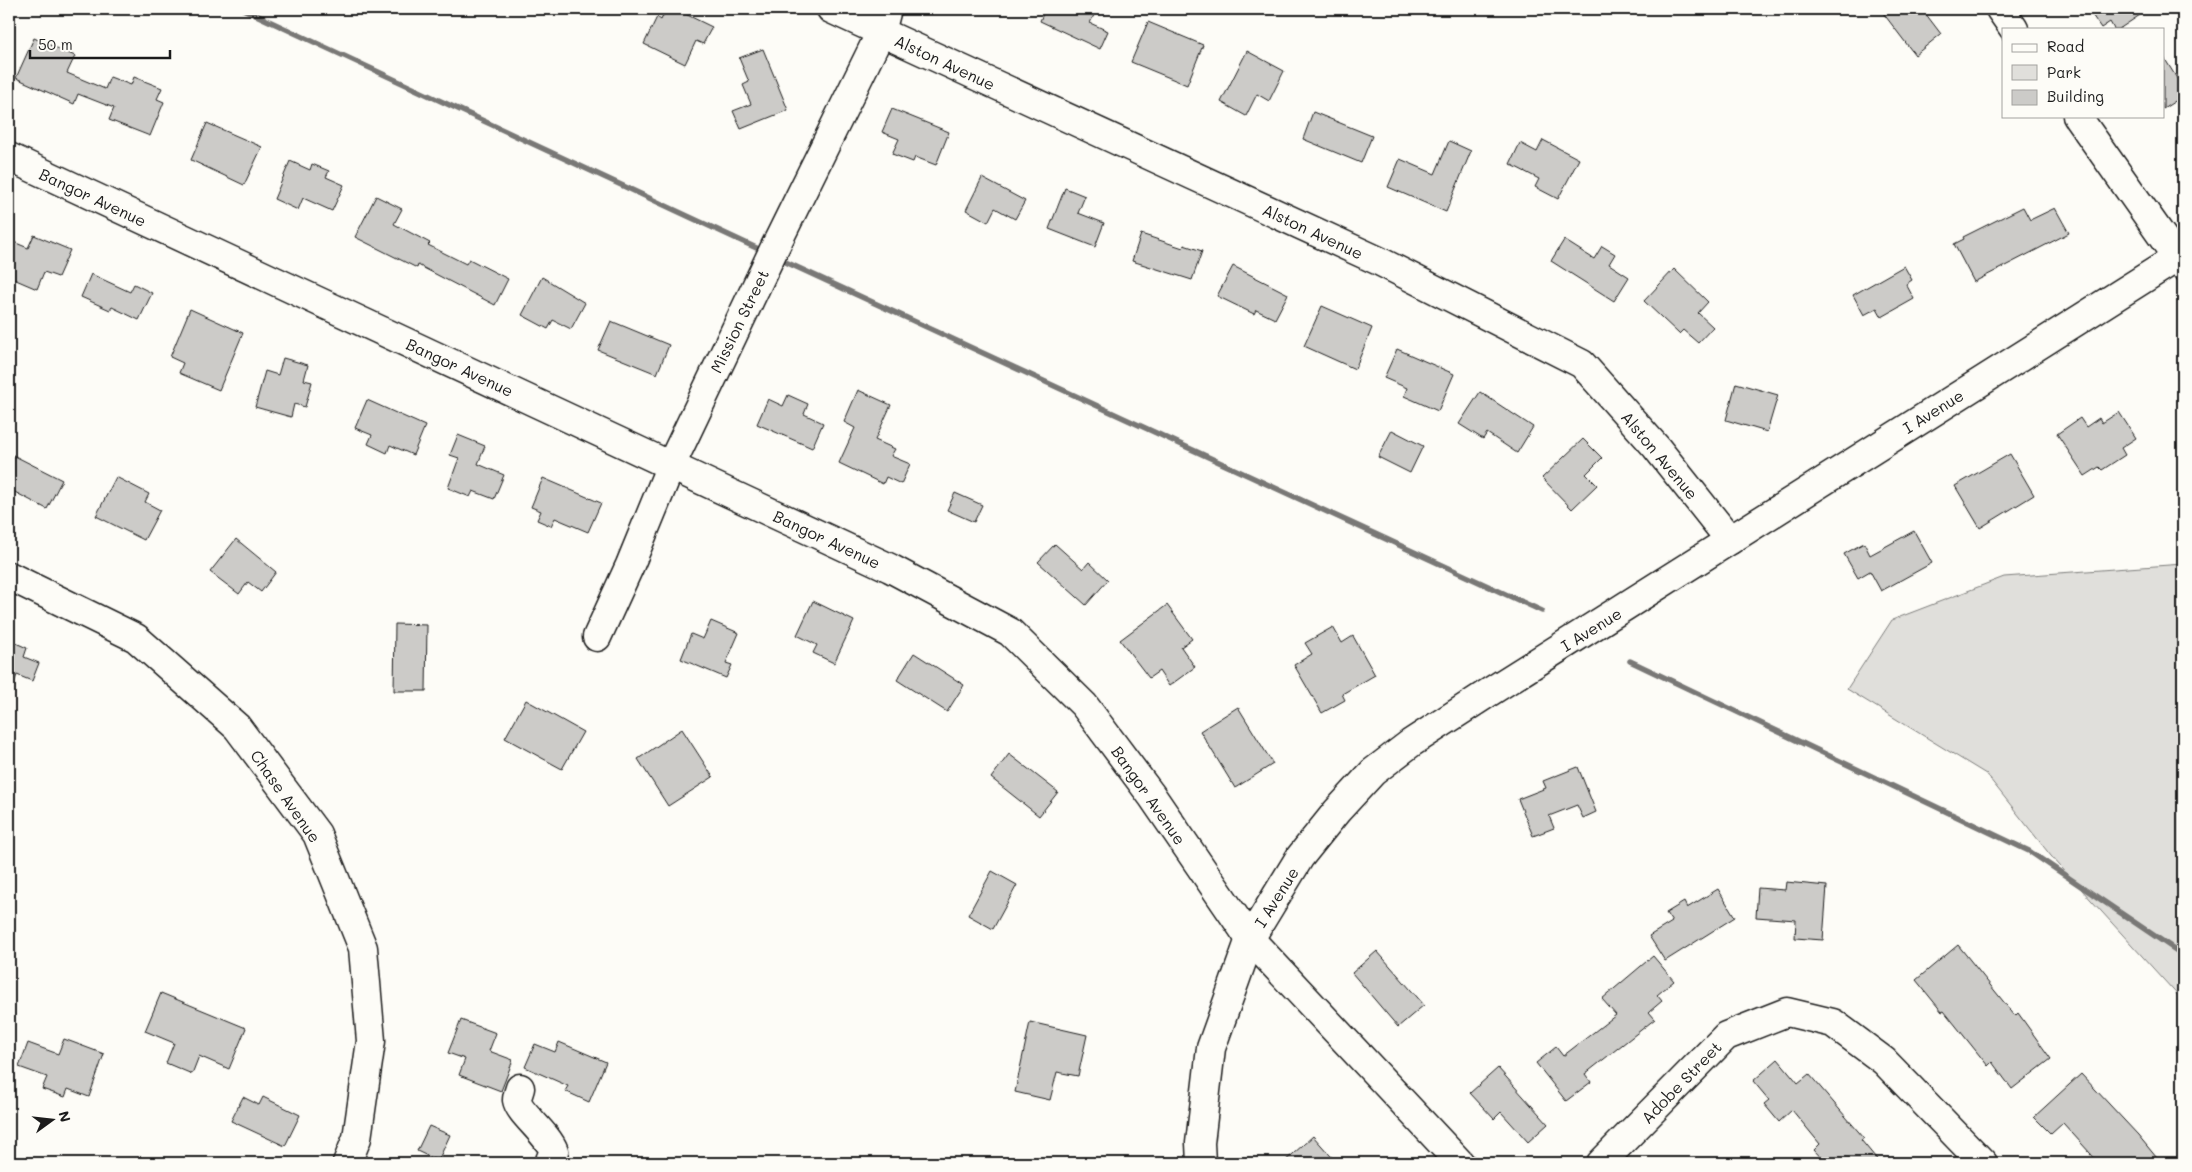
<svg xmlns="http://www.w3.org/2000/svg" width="2192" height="1172" font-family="Mali,sans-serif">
  <rect width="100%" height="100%" fill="#fdfcf7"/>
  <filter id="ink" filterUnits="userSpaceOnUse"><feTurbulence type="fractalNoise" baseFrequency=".02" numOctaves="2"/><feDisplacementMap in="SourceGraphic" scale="10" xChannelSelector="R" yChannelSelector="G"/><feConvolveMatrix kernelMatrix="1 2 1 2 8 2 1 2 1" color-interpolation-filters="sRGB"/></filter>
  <g filter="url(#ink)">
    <path fill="#e0dfdb" stroke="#7e7e7c" d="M2183 564V1001L2051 856 1986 774 1847 689 1892 620 2004 577Z"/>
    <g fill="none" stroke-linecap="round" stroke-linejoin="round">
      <g stroke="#797876" stroke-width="5.5">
        <path d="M243 9 765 252"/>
        <path d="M777 258 1542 611"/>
        <path d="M1630 661 2029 851 2183 955"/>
      </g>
    </g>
    <g fill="#cccbc8" stroke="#1c1c1c">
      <path d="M666 9H675L712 27 703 44 696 41 685 64 644 44 657 17 661 20Z"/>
      <path d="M1045 9H1097L1090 23 1108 31 1100 49 1040 21Z"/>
      <path d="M1880 9H1922L1941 34 1915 55Z"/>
      <path d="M2088 9H2149L2119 29H2114L2110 22 2101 28Z"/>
      <path d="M1148 22 1203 45 1187 85 1131 62Z"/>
      <path d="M34 38 75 56 67 73 105 89 110 77 131 85 134 77 162 88 157 99 164 102 150 136 109 120 114 108 78 94 74 104 16 78Z"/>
      <path d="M763 49 788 110 741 129 733 111 751 104 743 85 749 82 739 58Z"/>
      <path d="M1247 51 1284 71 1269 101 1257 94 1246 116 1221 102Z"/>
      <path d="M2163 56 2183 88V96L2163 109Z"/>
      <path d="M892 109 949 132 936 165 915 157 913 162 892 154 899 139 882 132Z"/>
      <path d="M1313 112 1372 136 1361 163 1303 139Z"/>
      <path d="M207 123 262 147 244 185 191 160Z"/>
      <path d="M1543 140 1579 159 1558 199 1535 187 1539 179 1510 164 1520 143 1537 152Z"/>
      <path d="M1449 141 1471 151 1446 212 1388 187 1400 159 1435 174Z"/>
      <path d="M290 161 310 170 312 164 329 171 326 177 344 185 332 211 303 198 298 210 274 199Z"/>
      <path d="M982 178 1025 201 1015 219 995 208 988 222 966 210Z"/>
      <path d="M1065 188 1085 196 1078 213 1104 223 1095 247 1049 229Z"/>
      <path d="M376 196 402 209 394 224 430 243 428 245 466 264 469 259 508 279 495 305 418 265 417 268 355 237Z"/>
      <path d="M2023 207 2030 220 2055 208 2069 233 1974 282 1954 244 1964 239 1963 237Z"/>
      <path d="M1141 234 1183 248 1184 245 1202 251 1192 280 1132 261Z"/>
      <path d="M34 235 70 250 58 277 44 272 37 289 9 277V240L28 248Z"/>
      <path d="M1564 240 1594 259 1602 246 1615 254 1609 264 1629 277 1614 301 1551 261Z"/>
      <path d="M1233 266 1288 294 1275 319 1256 310 1254 314 1217 296Z"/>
      <path d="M1904 266 1912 280 1906 284 1914 299 1882 317 1877 308 1864 315 1853 295Z"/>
      <path d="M1674 269 1708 302 1698 313 1713 327 1698 343 1683 330 1679 334 1644 301Z"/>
      <path d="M91 274 130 292 134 284 152 293 139 320 112 307 110 310 81 297Z"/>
      <path d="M542 277 585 303 571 329 553 320 548 329 522 315Z"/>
      <path d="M1322 306 1372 328 1355 369 1304 346Z"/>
      <path d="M190 309 243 333 219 390 179 373 183 363 170 357Z"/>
      <path d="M611 321 669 345 657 374 598 350Z"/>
      <path d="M1397 349 1454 374 1438 411 1404 396 1407 388 1384 378Z"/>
      <path d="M283 358 308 365 304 380 312 382 305 407 294 404 291 417 255 407 265 371 278 375Z"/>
      <path d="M1736 383 1778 395 1767 432 1726 420Z"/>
      <path d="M858 390 891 405 875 440 895 449 891 456 910 464 901 484 886 477 883 484 839 463 855 428 844 422Z"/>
      <path d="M1480 392 1533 427 1517 453 1487 433 1483 439 1459 424Z"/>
      <path d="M788 395 808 404 804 414 823 423 812 448 757 424 768 399 783 406Z"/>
      <path d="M367 400 425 426 413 455 390 445 387 453 368 444 372 435 355 428Z"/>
      <path d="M2119 412 2136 438 2121 448 2125 455 2102 470 2099 467 2085 476 2057 434 2080 418 2086 427 2099 418 2102 423Z"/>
      <path d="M1392 430 1423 446 1410 473 1378 457Z"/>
      <path d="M458 435 485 446 478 464 504 475 494 499 473 491 470 497 448 488 459 458 450 455Z"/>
      <path d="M1583 439 1602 458 1586 474 1597 485 1572 509 1542 478Z"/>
      <path d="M9 453 62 480 47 509 9 489Z"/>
      <path d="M2010 454 2034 495 1980 528 1955 486Z"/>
      <path d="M116 477 149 494 145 502 160 510 144 540 96 516Z"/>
      <path d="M543 478 601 503 588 532 555 518 551 526 537 520 541 511 531 507Z"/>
      <path d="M955 493 982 505 974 522 947 510Z"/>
      <path d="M1914 531 1932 563 1881 591 1870 571 1858 578 1844 554 1864 543 1870 555Z"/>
      <path d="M236 539 276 572 261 592 248 582 239 594 210 572Z"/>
      <path d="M1055 544 1083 569 1089 562 1108 580 1086 605 1038 562Z"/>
      <path d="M813 601 854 621 834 663 813 653 817 645 797 635Z"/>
      <path d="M1167 605 1192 639 1181 647 1195 667 1169 686 1159 671 1149 678 1120 640Z"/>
      <path d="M711 621 739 633 726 663 732 665 726 678 681 659 691 634 703 639Z"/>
      <path d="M395 624 427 625 426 691H394Z"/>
      <path d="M1333 627 1342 643 1353 636 1375 675 1342 694 1345 700 1322 713 1294 665 1312 654 1305 643Z"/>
      <path d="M9 640 27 648 24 657 39 663 32 681 17 675 10 693Z"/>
      <path d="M914 653 964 685 947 712 897 680Z"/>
      <path d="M526 700 583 732 562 769 505 738Z"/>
      <path d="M1238 707 1273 764 1235 788 1200 731Z"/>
      <path d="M682 729 713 777 668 806 638 759Z"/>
      <path d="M1009 754 1058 792 1039 816 991 778Z"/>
      <path d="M1578 767 1596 812 1583 818 1577 805 1549 816 1554 828 1533 836 1518 799 1546 788 1543 781Z"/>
      <path d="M992 871 1017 885 993 929 968 915Z"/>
      <path d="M1786 882 1827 886 1823 940 1795 938 1796 920 1756 917 1758 888 1785 890Z"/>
      <path d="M1718 889 1735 917 1665 961 1649 936 1672 922 1666 913 1684 902 1687 908Z"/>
      <path d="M1958 945 2015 1016 2018 1013 2051 1059 2012 1089 1992 1062 1988 1066 1944 1011 1942 1012 1916 980Z"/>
      <path d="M1377 951 1424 1005 1398 1027 1352 973Z"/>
      <path d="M1653 956 1674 981 1657 995 1662 1001 1649 1012 1655 1019 1585 1074 1591 1082 1566 1101 1536 1063 1556 1047 1563 1056 1616 1015 1602 999Z"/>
      <path d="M161 993 246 1028 229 1069 199 1056 192 1074 166 1063 174 1043 145 1031Z"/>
      <path d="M461 1020 496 1033 489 1051 513 1060 501 1091 459 1075 465 1059 448 1053Z"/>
      <path d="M1030 1022 1087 1035 1078 1076 1057 1072 1050 1100 1015 1092Z"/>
      <path d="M64 1039 104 1054 89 1097 68 1089 65 1097 42 1089 47 1077 19 1067 28 1043 58 1054Z"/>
      <path d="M559 1042 606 1062 589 1102 565 1091 568 1086 525 1067 535 1044 555 1052Z"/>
      <path d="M1778 1059 1798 1083 1809 1074 1864 1138 1861 1140 1880 1163H1826L1814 1150 1820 1144 1792 1110 1779 1122 1764 1104 1769 1100 1753 1081Z"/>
      <path d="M1498 1068 1548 1124 1528 1142 1501 1112 1494 1119 1470 1093Z"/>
      <path d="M2081 1074 2138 1135 2161 1163H2099L2063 1123 2051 1134 2034 1117Z"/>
      <path d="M243 1097 259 1105 263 1097 300 1115 285 1146 231 1121Z"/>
      <path d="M429 1126 450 1135 438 1161 417 1151Z"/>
      <path d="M1313 1136 1337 1163H1283Z"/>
    </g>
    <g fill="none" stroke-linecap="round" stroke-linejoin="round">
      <g stroke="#1c1c1c" stroke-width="31">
        <g id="minor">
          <path d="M831 9 1379 261 1582 364 1656 447 1730 540"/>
          <path d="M2000 9 2014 29"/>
          <path d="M2077 116 2183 266"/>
          <path d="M9 157 890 568 1010 632 1084 705 1152 796 1250 939 1460 1163"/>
          <path d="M9 576 136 638 237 727 317 834 363 948 371 1041 357 1138 347 1163"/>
          <path d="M597 637 630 565 671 465 775 247 881 32 887 9"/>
          <path d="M520 1088C519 1092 517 1096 517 1100 519 1113 547 1133 554 1151L549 1163"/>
          <path d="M1601 1163 1726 1036 1787 1012 1833 1023 1884 1061 1983 1163"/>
        </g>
      </g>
      <g stroke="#1c1c1c" stroke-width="31">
        <path id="major" d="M1201 1163 1200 1143 1211 1048 1250 939 1300 857 1337 811 1373 772 1411 743 1488 693 2183 254"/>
      </g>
      <use href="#minor" stroke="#fdfcf7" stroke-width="28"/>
      <use href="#major" stroke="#fdfcf7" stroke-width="28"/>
    </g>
  </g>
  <g text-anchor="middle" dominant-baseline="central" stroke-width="4" stroke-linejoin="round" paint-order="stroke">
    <g font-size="16" fill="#1c1c1c" stroke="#fdfcf7">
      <text transform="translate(945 62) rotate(25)">Alston Avenue</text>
      <text transform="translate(93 197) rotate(25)">Bangor Avenue</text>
      <text transform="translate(1313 231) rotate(25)">Alston Avenue</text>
      <text transform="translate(739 321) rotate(-64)">Mission Street</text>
      <text transform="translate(460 367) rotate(25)">Bangor Avenue</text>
      <text transform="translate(1933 411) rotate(-32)">I Avenue</text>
      <text transform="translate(1660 455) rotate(50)">Alston Avenue</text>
      <text transform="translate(827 539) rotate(25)">Bangor Avenue</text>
      <text transform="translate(1591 629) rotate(-32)">I Avenue</text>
      <text transform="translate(1149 795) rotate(55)">Bangor Avenue</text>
      <text transform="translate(286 796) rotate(55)">Chase Avenue</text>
      <text transform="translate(1276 897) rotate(-58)">I Avenue</text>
      <text transform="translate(1681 1082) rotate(-46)">Adobe Street</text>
    </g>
  </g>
  <rect width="2192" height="1172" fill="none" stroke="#fdfcf7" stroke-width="30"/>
  <rect x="15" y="15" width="2162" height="1142" fill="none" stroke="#1c1c1c" stroke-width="2" filter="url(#ink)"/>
  <rect x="2002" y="28" width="162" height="90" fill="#fdfcf7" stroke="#a3a29f"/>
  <rect x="2012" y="44" width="25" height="8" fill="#fdfcf7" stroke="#a3a29f"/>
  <text x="2047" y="52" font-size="15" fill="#1c1c1c">Road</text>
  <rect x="2012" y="65" width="25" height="15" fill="#e0dfdb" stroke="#a3a29f"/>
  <text x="2047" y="78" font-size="15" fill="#1c1c1c">Park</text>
  <rect x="2012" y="90" width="25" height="15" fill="#cccbc8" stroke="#a3a29f"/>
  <text x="2047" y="102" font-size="15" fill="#1c1c1c">Building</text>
  <g transform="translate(52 1120) rotate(75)" stroke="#fdfcf7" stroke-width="4" paint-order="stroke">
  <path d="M0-4L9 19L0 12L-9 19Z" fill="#1c1c1c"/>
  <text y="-8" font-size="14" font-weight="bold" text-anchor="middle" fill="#1c1c1c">N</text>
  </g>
  <path d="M30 50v8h140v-8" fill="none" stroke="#1c1c1c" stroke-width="2.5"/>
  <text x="38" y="50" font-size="15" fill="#1c1c1c" stroke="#fdfcf7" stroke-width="4" paint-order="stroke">50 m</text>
</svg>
